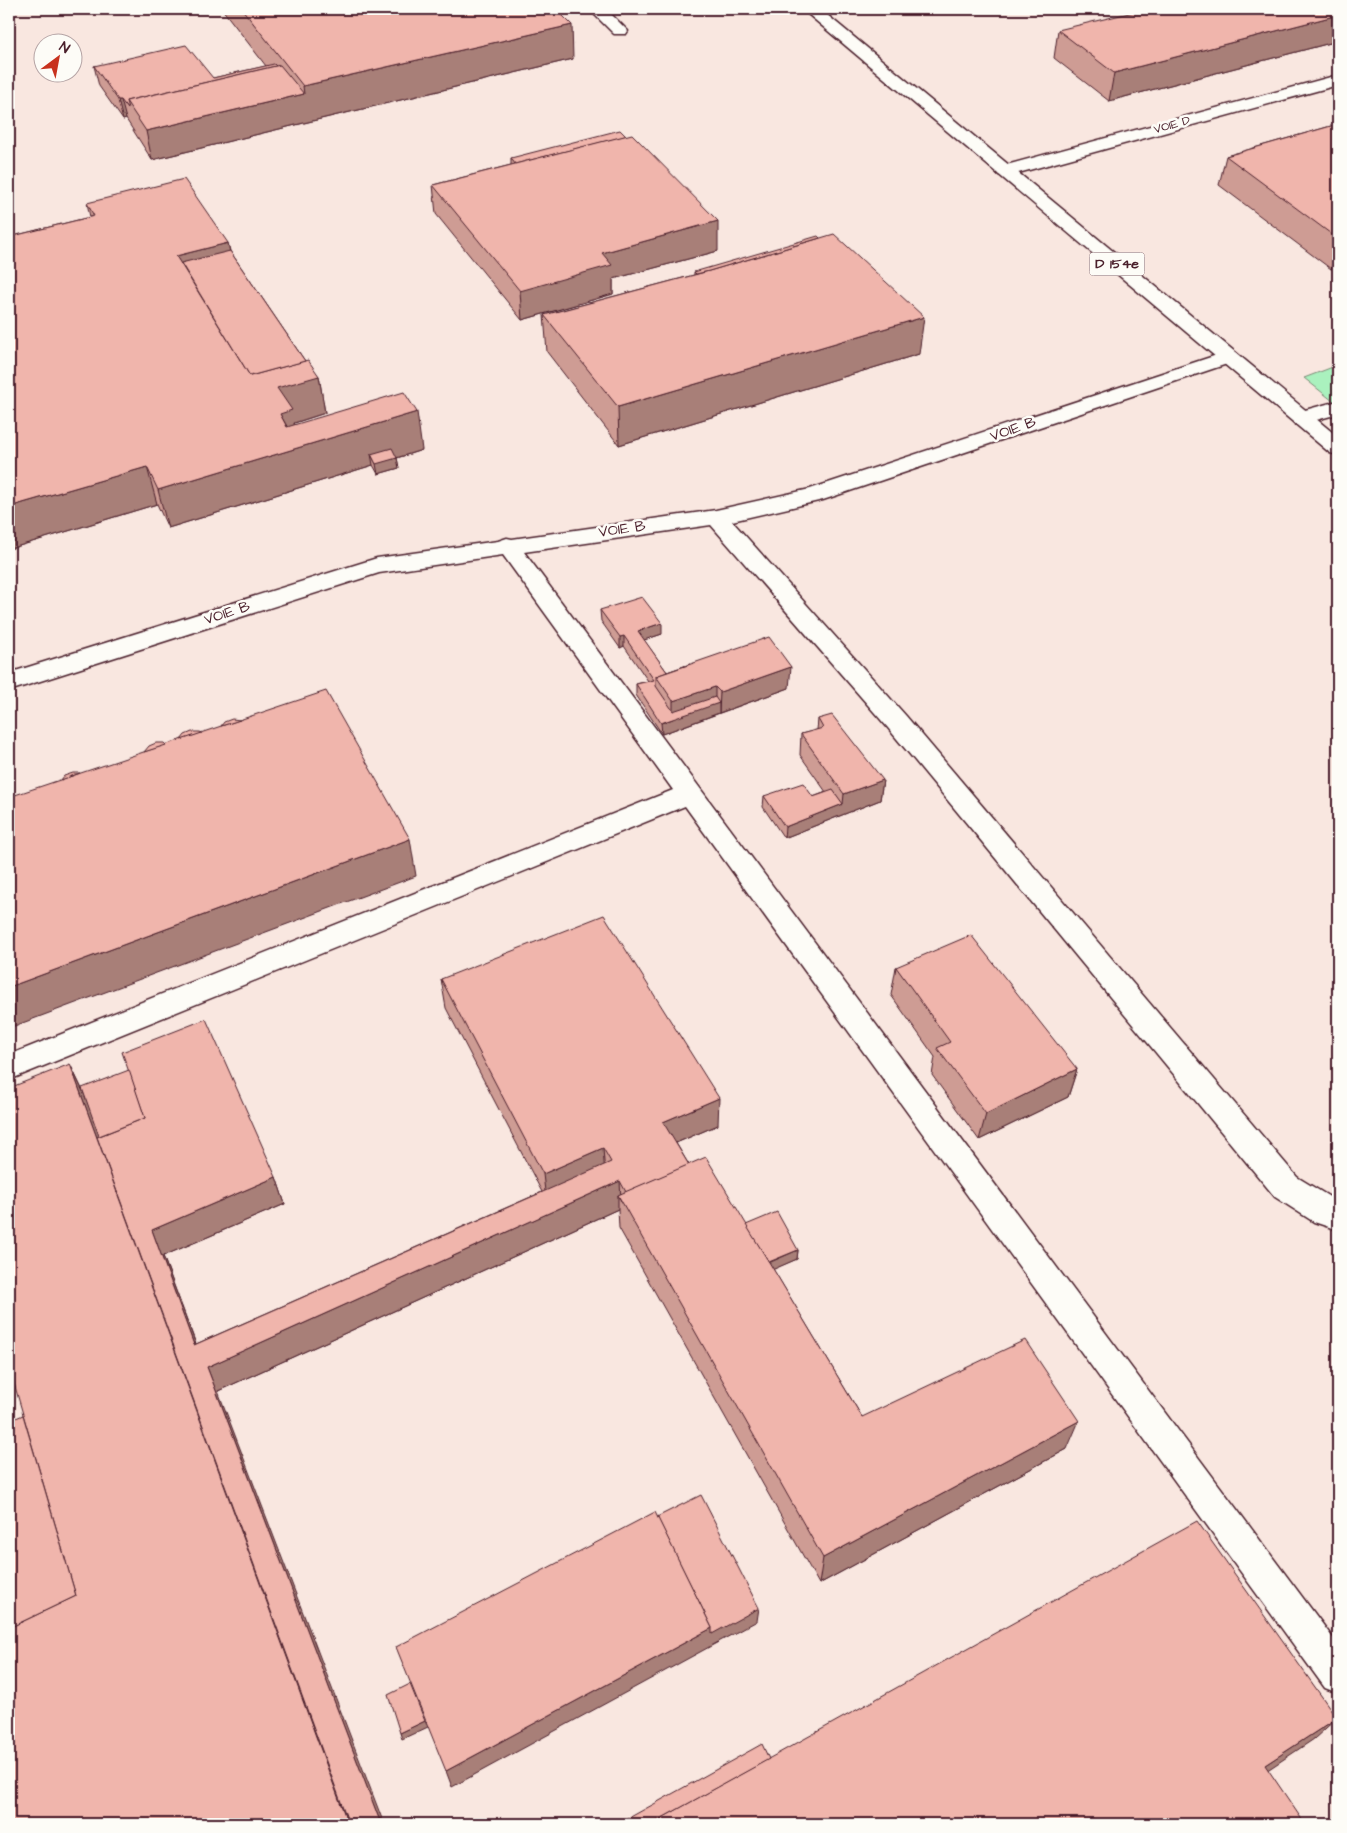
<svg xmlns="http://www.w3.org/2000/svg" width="1347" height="1833" font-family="'Architects Daughter',sans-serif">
  <rect width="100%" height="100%" fill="#fdfcf7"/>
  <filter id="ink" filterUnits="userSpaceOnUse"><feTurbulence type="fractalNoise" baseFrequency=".02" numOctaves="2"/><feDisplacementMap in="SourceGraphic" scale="10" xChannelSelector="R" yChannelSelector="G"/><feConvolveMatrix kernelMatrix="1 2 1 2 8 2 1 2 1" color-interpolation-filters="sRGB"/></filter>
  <g filter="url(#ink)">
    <path fill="#f9e7e0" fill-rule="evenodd" d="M9 9H1338V365L1304 378 1338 405V1824H9ZM42 42H72V72H42Z"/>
    <path fill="#aaf1be" stroke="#7a8874" d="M1338 365V405L1304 378Z"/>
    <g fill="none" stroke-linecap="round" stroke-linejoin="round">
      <g stroke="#4a1f2b" stroke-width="3">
        <g id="service">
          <path d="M589 9H606L628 31 626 34H614Z"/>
          <path d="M1338 75V85L1011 175 1005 176 999 175 996 171 999 167Z"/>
          <path d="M1229 351 1236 353 1239 357 1236 361 823 500 732 521 906 716 1297 1177 1338 1202V1230L1314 1222 1275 1197 888 728 711 525 524 552 1338 1645V1693L1325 1688 685 806 9 1080V1055L673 790 503 555 379 573 9 691V673L377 558 498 541 507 538 512 539 716 510 810 489Z"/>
          <path d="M1338 401V414L1302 424 1294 423 1291 418 1294 413Z"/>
        </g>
      </g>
      <g stroke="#4a1f2b" stroke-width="3">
        <path id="primary" d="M802 9H820L1338 437V455L1330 453Z"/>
      </g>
      <path stroke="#4a1f2b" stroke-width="2.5" stroke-dasharray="3 3" stroke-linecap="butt" d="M1332 482 1338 488"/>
      <use href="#service" fill="#fdfcf7" fill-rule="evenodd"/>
      <use href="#primary" fill="#fdfcf7" fill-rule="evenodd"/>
    </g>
    <g fill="#ce9c94" stroke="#4a1f2b">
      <path d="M222 9H556L573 59 308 122 152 160 126 119 123 120 99 86 94 66 213 78 266 66Z"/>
      <path d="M1338 9V41L1109 101 1054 58 1058 30Z"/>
      <path d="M1338 124V267L1331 269 1219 185 1226 156Z"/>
      <path d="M511 158 718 251 613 279V294L522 320 436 214 433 185 511 165Z"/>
      <path d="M87 203 228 243 230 251 305 361 319 376 325 413 294 423V424L422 450 397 458 399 468 378 474 373 465 168 528 157 504 9 549V237L90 217Z"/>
      <path d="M694 272 919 354 619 445 547 352 544 315 694 275Z"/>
      <path d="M600 610 662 634 644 640 667 672 789 688 662 734 636 695V684L648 681 624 646 620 648 601 621Z"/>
      <path d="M818 719 883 780 880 800 784 838 763 807 764 796 813 797 826 792 800 755 801 734 817 730Z"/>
      <path d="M896 967 1077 1069 1068 1097 979 1140 932 1075 935 1057 891 995Z"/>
      <path d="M441 979 718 1125 676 1143 689 1165 746 1225 798 1250 797 1259 773 1269 862 1417 1067 1449 819 1584 619 1228 618 1209 218 1391 23 1415 70 1064 82 1089 276 1177 285 1204 163 1256 196 1344 542 1192 446 1008Z"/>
    </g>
    <g fill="#a87f78" stroke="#4a1f2b">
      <path d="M1338 15V41L1109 101 1114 73Z"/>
      <path d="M572 25 573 59 308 122 152 160 146 131 304 94 303 86Z"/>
      <path d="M118 100H121L126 119 123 120Z"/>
      <path d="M718 221V251L613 279V294L522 320 520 291 602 253Z"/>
      <path d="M228 243 236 280 195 290 176 256Z"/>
      <path d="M1338 245V267L1331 269Z"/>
      <path d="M924 317 919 354 619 445 618 407Z"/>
      <path d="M319 376 325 413 294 423 299 448 280 414 252 384Z"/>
      <path d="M417 412 422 450 393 459 397 458 399 468 378 474 376 464 371 454 373 465 168 528 158 490Z"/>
      <path d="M147 467 157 504 9 549V507Z"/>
      <path d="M662 623V634L638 642V631Z"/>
      <path d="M624 636V646L620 648V637Z"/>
      <path d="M791 667 789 688 719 713 720 692Z"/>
      <path d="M715 687V704L719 703V713L662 734 661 723 673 719V701Z"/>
      <path d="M883 780 880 800 784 838 785 827 843 804 844 794Z"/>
      <path d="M410 839 416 876 9 1028V987Z"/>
      <path d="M70 1064 86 1098 110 1163 348 1824Z"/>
      <path d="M1077 1069 1068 1097 979 1140 986 1114Z"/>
      <path d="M719 1098 718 1125 664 1148 663 1122Z"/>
      <path d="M603 1148 605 1175 546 1200 543 1174Z"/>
      <path d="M276 1177 285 1204 163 1256 205 1369 194 1345 152 1230Z"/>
      <path d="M620 1181 621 1201 618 1195V1209L218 1391 384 1824H381L207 1367Z"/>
      <path d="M798 1250 797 1259 756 1277 757 1268Z"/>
      <path d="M1079 1421 1067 1449 819 1584 823 1558Z"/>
      <path d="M759 1608 757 1621 452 1787 446 1771 712 1628Z"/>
      <path d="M1337 1718 1314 1739 1245 1785 1265 1765Z"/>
      <path d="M425 1721 428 1727 402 1739 400 1733Z"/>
    </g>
    <g fill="#f0b5ac" stroke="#4a1f2b">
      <path d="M242 9H556L572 25 303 86Z"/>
      <path d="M1146 9H1338V15L1114 73 1058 30Z"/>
      <path d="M186 45 213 78 274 64 276 66 126 101 128 109 121 100H118L94 66Z"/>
      <path d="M280 65 304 94 146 131 126 101Z"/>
      <path d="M1338 124V239L1226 156Z"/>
      <path d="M620 130 626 136 515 164 511 158Z"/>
      <path d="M632 134 718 221 602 253 612 265 520 291 433 185Z"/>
      <path d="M184 179 228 243 176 256 250 376 308 360 319 376 277 388 292 410 280 414 287 427 404 392 417 412 158 490 147 467 9 507V237L94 216 87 203Z"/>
      <path d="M834 234 924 317 618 407 544 315 709 271Z"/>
      <path d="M818 236 820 238 709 271 696 274 694 272Z"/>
      <path d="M230 251 305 361 250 376 181 263Z"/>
      <path d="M392 448 397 458 376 464 371 454Z"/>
      <path d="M642 597 662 623 638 631 667 672 690 664 656 676V686L673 711 715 697 719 703 661 723 636 684 654 680 624 636 620 637 600 610Z"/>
      <path d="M769 637 791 667 720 692 715 687 673 701 656 676Z"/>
      <path d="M326 691 410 839 9 987V797Z"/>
      <path d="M832 715 883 780 844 794 801 734 823 728 818 719Z"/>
      <path d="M232 719 240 720 221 726 224 722Z"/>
      <path d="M192 732H200L202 733 181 740 185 735Z"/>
      <path d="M156 743H164L166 745 144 752 149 746Z"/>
      <path d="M73 773H80L61 780 64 776Z"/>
      <path d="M803 783 813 797 833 790 843 804 785 827 764 796Z"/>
      <path d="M604 915 719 1098 663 1122 689 1165 626 1192 620 1181 207 1367 381 1824H349L97 1137 145 1118 122 1052 206 1019 276 1177 152 1230 194 1345 611 1162 603 1148 543 1174 441 979Z"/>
      <path d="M971 935 1077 1069 986 1114 937 1048 950 1042 896 967Z"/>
      <path d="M70 1064 348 1824H9V1628L76 1596 9 1366V1088Z"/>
      <path d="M129 1070 145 1118 99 1136 82 1088Z"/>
      <path d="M706 1157 862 1417 1025 1340 1079 1421 823 1558 618 1195Z"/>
      <path d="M777 1212 798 1250 769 1262 746 1225Z"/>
      <path d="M23 1415 76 1596 9 1628V1421Z"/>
      <path d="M701 1495 759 1608 712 1634V1628L657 1517Z"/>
      <path d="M655 1512 712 1628 446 1771 396 1647Z"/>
      <path d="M1197 1521 1337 1718 1265 1765 1305 1824H651Z"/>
      <path d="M410 1684 425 1721 400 1733 388 1695Z"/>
      <path d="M762 1744 769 1759 651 1824H618Z"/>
    </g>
  </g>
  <g text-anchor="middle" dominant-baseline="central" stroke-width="5" stroke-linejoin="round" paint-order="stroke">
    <g font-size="12" fill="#4a1f2b" stroke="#fdfcf7">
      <text transform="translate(1172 125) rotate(-15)">VOIE D</text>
    </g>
    <rect fill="#fdfcf7" stroke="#806168" stroke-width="1" x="1089.5" y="252.5" width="55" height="23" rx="4"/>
    <g font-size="14" font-weight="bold" fill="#4a1f2b">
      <text x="1117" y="264">D 154e</text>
    </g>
    <g font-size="15" fill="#4a1f2b" stroke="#fdfcf7">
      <text transform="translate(1013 429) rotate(-19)">VOIE B</text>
      <text transform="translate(622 529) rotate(-8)">VOIE B</text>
      <text transform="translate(227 613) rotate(-18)">VOIE B</text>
    </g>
  </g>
  <rect width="1347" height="1833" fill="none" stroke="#fdfcf7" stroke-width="30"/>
  <rect x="15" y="15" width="1317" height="1803" fill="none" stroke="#4a1f2b" stroke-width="2" filter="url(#ink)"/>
  <g transform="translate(58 58) rotate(32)"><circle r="24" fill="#fdfcf7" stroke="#b5a4a5"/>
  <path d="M0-4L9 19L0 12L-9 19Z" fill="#c8321e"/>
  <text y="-8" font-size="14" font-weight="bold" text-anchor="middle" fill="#4a1f2b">N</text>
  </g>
</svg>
